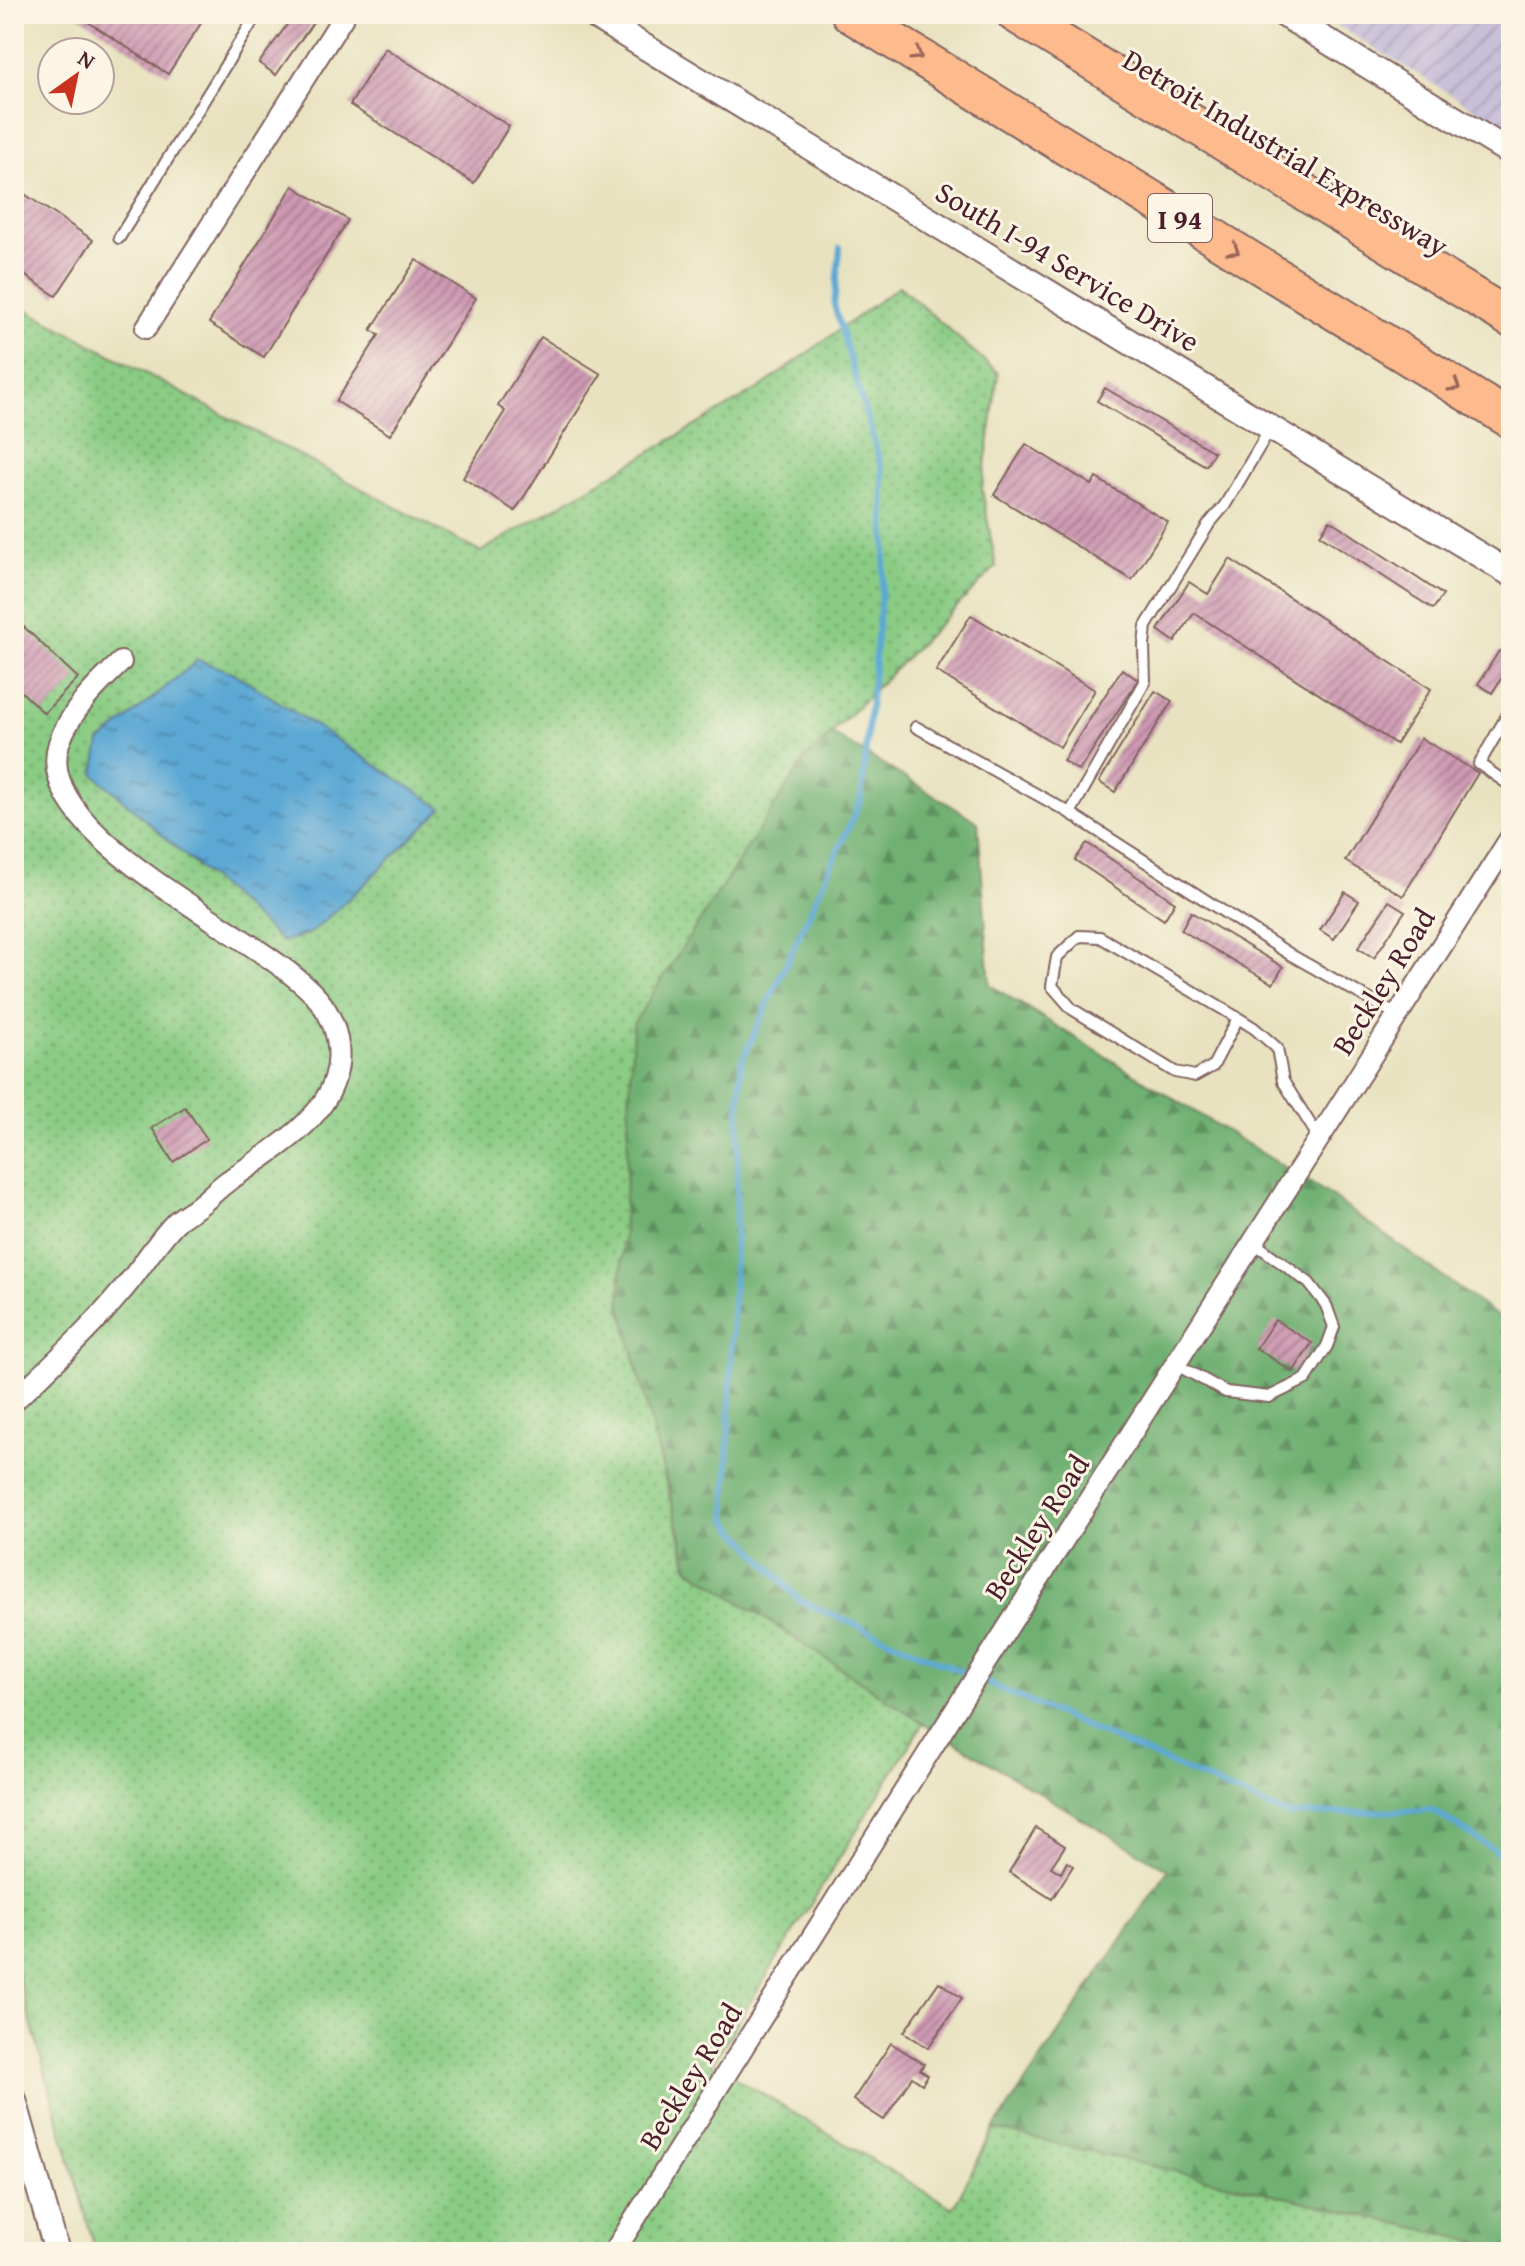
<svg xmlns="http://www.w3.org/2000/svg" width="1525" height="2266" font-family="'Gentium Book Plus',serif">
  <defs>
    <pattern id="industrial-furrows" width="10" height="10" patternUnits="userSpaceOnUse" patternTransform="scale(2)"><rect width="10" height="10" fill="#c8bfd8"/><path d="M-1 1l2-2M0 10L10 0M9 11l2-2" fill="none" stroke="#ada4ba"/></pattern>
    <pattern id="forest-firs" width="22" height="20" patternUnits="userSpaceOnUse" patternTransform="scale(2)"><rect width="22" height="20" fill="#6fb072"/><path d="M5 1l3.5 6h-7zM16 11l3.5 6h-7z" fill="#5d8f5e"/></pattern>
    <pattern id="park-dots" width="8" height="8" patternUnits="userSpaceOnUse" patternTransform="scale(2)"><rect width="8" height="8" fill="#8acc84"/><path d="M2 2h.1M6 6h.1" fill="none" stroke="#73a56c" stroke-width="1.8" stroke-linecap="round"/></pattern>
    <pattern id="water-ripples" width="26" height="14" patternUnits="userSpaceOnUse" patternTransform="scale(2)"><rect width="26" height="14" fill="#5ba8d4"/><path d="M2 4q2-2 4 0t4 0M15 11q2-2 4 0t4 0" fill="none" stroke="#4d88ac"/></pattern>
    <pattern id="building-hatch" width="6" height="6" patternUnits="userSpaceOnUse" patternTransform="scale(2)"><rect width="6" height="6" fill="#cd99b2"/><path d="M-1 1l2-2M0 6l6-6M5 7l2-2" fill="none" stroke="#a87c91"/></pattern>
  </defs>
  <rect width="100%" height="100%" fill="#fcf5e5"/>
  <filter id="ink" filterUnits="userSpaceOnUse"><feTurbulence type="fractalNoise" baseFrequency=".0125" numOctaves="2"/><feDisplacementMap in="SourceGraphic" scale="16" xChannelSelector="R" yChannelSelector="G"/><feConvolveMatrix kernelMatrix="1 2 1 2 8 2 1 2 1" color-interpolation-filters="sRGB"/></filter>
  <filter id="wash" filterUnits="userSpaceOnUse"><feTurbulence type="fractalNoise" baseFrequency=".006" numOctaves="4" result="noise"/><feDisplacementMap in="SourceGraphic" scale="32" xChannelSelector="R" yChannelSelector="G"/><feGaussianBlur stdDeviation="1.8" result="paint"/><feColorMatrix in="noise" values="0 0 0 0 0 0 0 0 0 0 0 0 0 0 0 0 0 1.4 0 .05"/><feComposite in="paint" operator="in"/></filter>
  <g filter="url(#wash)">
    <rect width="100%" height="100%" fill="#e8e2c0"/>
    <path fill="url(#industrial-furrows)" d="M1319 14H1511V131L1494 121Z"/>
    <path fill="url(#forest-firs)" stroke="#5c684e" stroke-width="2" d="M831 733 978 822 990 985 1325 1192 1511 1326V2250L994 2129 1168 1870 923 1723 689 1568 620 1303 633 1023 803 762Z"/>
    <path fill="url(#park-dots)" stroke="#6a7658" stroke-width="2" d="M899 286 998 373 982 489 996 567 803 762 633 1024 620 1303 688 1568 923 1723 712 2064 953 2208 994 2129 1511 2250V2252H96L14 1963V303L480 552 761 387Z"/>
    <path fill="url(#water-ripples)" stroke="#526480" stroke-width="2" d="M198 660 234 673 442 808 366 883 312 932 282 942 94 774 100 742Z"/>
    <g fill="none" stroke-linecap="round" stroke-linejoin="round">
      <path stroke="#5ba8d4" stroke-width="6" d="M840 248 834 305 882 469 886 546 861 800 741 1063 726 1519 799 1600 1287 1815 1432 1810 1511 1861"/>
    </g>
    <g id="blocks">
      <g fill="url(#building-hatch)">
        <path d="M76 14H207L168 74Z"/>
        <path d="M295 14H319L276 75 259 63Z"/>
        <path d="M385 48 509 126 474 183 350 105Z"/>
        <path d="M293 186 348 220 264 357 209 323Z"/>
        <path d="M14 187 93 240 56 296 14 268Z"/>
        <path d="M416 260 476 298 390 435 336 401 379 335 371 330Z"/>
        <path d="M541 337 601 374 515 511 463 478 505 411 498 406Z"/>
        <path d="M1105 388 1214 452 1206 466 1097 401Z"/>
        <path d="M1026 444 1092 485 1096 478 1168 522 1132 580 994 495Z"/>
        <path d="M1330 520 1443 595 1433 609 1320 535Z"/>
        <path d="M1230 559 1431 689 1396 744 1194 613 1175 642 1158 630 1189 582 1208 594Z"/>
        <path d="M971 615 1095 690 1060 747 936 671Z"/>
        <path d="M24 627 78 678 44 713 14 685V637Z"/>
        <path d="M1499 651 1511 659V663L1492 693 1478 684Z"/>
        <path d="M1122 669 1138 680 1079 771 1063 761Z"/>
        <path d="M1155 691 1172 701 1115 792 1099 782Z"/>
        <path d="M1421 738 1478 773 1403 896 1345 861Z"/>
        <path d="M1087 843 1175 902 1164 920 1075 860Z"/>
        <path d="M1345 892 1359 901 1334 939 1320 930Z"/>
        <path d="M1389 901 1405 911 1374 958 1358 948Z"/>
        <path d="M1191 912 1283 967 1273 984 1181 930Z"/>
        <path d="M185 1107 207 1139 173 1162 152 1128Z"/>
        <path d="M1275 1320 1312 1343 1293 1372 1256 1348Z"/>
        <path d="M1036 1828 1065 1846 1051 1867 1061 1873 1067 1862 1073 1866 1052 1899 1009 1872Z"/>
        <path d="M939 1982 962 1998 928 2048 904 2032Z"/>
        <path d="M891 2043 924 2064 920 2070 928 2075 922 2084 912 2077 884 2120 853 2100Z"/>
      </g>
    </g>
  </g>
  <g filter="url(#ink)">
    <use href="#blocks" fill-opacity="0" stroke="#81635f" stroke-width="2"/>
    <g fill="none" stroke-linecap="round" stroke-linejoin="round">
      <g stroke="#81635f" stroke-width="14">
        <g id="service">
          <path d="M119 238 257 14"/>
          <path d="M1511 709 1479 764 1511 786"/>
          <path d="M916 727 1070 813 1291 955 1397 1015"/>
          <path d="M1070 813 1145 682 1144 645 1146 626 1209 524 1225 505 1270 429"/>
          <path d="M1238 1018 1213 1066 1195 1076 1175 1072 1072 1009 1052 986 1057 957 1079 936 1100 937 1238 1018 1254 1028 1277 1048 1283 1081 1319 1138"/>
          <path d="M1175 1364 1226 1392 1269 1397 1306 1379 1327 1346 1334 1327 1326 1305 1309 1283 1253 1242"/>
        </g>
      </g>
      <g stroke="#81635f" stroke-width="24">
        <g id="minor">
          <path d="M146 328 345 14"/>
          <path d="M14 1401C50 1366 88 1332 120 1293 140 1271 155 1243 176 1222 183 1215 193 1211 201 1204 210 1197 218 1188 228 1181 265 1155 322 1124 335 1078 343 1053 337 1025 322 1004 273 937 27 840 59 743 70 711 97 685 121 662"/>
          <path d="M614 2252 975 1679 1511 837"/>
        </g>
      </g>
      <g stroke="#81635f" stroke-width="28">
        <g id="tertiary">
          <path d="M591 14 1511 574"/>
          <path d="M1283 14 1511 153"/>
          <path d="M14 2100 57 2252"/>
        </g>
      </g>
      <g stroke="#81635f" stroke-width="40">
        <g id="motorway">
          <path d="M850 14 1511 420"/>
          <path d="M1015 14 1511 319"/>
        </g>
      </g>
      <use href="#service" stroke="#fff" stroke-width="10"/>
      <use href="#minor" stroke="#fff" stroke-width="20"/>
      <use href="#tertiary" stroke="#fff" stroke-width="24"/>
      <use href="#motorway" stroke="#fcba8d" stroke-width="36"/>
    </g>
    <defs><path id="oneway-chevron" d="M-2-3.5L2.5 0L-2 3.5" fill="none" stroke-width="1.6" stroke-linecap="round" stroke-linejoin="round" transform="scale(2)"/></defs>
    <g stroke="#9a6557">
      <use href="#oneway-chevron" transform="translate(917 55) rotate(32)"/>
      <use href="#oneway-chevron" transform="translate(1234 250) rotate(32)"/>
      <use href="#oneway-chevron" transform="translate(1455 386) rotate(32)"/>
    </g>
  </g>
  <g text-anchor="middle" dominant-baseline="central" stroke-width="6" stroke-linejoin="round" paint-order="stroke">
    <rect fill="#fcf5e5" stroke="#7f5f63" stroke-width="2" x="1148" y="194" width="64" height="48" rx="6"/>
    <g font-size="28" font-weight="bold" fill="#4a1f2b">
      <text x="1180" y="218">I 94</text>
    </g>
    <g font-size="30" fill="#4a1f2b" stroke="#fcf5e5">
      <text transform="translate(1286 152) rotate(31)">Detroit Industrial Expressway</text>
      <text transform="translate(1068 266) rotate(31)">South I-94 Service Drive</text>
      <text transform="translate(1383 981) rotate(-58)">Beckley Road</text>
      <text transform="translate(1036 1527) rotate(-57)">Beckley Road</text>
      <text transform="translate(690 2076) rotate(-58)">Beckley Road</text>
    </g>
  </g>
  <rect width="1525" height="2266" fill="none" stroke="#fcf5e5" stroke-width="48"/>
  <g transform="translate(76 76) rotate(33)"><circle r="38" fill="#fcf5e5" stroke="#b59f9b" stroke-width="2"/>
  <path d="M0-6L14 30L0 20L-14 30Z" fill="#c8321e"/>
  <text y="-12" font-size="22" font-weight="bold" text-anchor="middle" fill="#4a1f2b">N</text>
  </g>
</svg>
